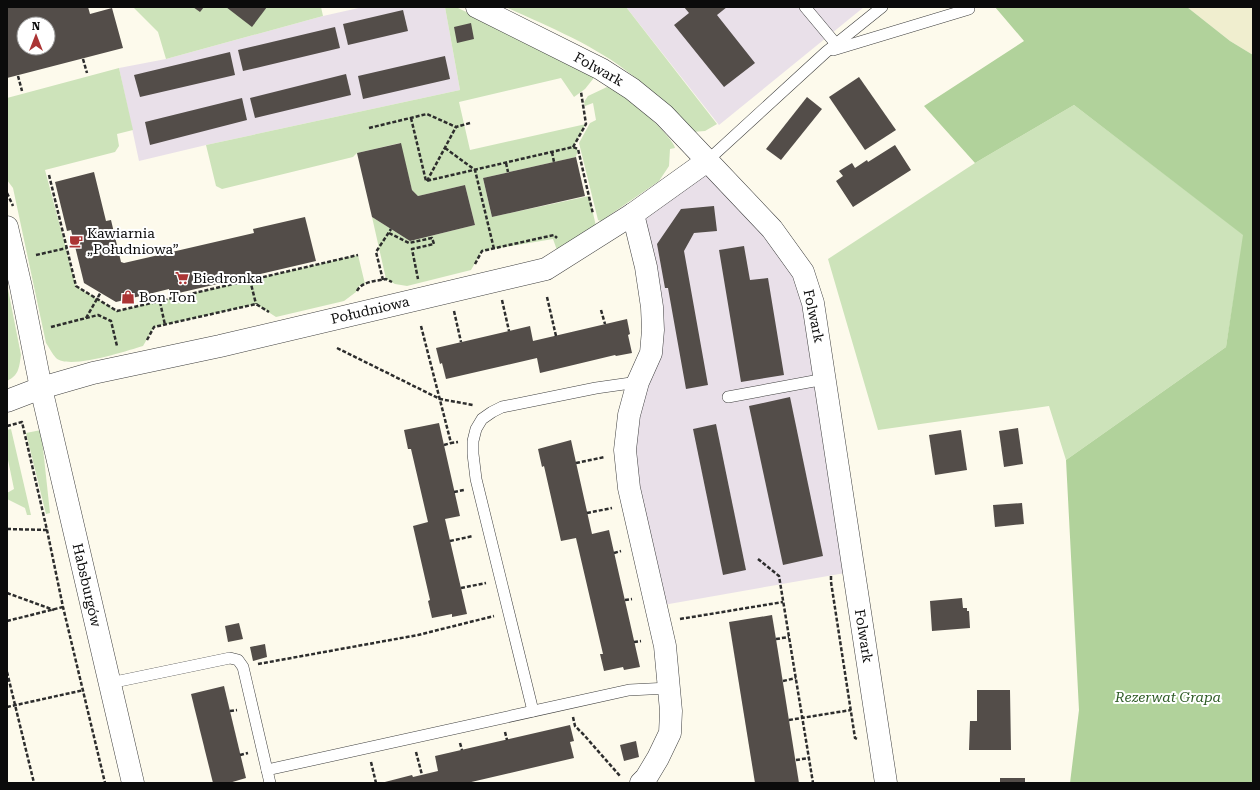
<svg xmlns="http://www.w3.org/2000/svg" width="1260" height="790" font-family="'Roboto Serif',serif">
  <rect width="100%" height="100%" fill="#fdfaec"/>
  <g fill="#e9e0e9">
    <path d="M363 7H445L460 90 206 145 139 161 119 68 166 59 323 16Z"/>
    <path d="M626 7H864L719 125Z"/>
    <path d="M707 161 803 272 845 573 652 607 625 450 651 353 633 214Z"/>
  </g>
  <path fill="#f0eecf" d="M1187 7H1253V55L1230 41Z"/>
  <g fill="#cde3ba">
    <path d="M133 7H321L323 16 166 59 158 32Z"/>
    <path d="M445 7H456L581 68 601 69 585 89 574 97 561 78 459 102 470 150 586 124 573 147 578 149 576 157 483 178 492 217 589 196 596 226 558 253 553 239 482 251 471 270 407 286 395 284 386 279 372 217 410 241 475 225 465 185 418 196 412 190 400 143 357 153 353 157 222 189 216 186 206 145 460 90Z"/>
    <path d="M506 7H626L717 124 705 131 692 132C673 112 654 92 632 75 595 45 549 27 506 7Z"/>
    <path d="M119 68 133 130 117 134 119 146 115 152 45 170 76 286 117 311 358 255 365 284 359 286 356 292 344 301 276 317 256 304 154 327 143 346C126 351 69 370 56 358 52 354 49 347 46 343L13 188 7 180V98Z"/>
    <path d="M607 87C611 88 616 89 619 91 630 98 673 137 675 148L670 149 669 166 659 181 601 221 598 220 579 143 590 123 596 120 593 103 585 106 584 102 588 96Z"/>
    <path d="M1074 105 1244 235 1226 347 1066 460 1049 406 878 430 828 259 975 163Z"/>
    <path d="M7 284 21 355C19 368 19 375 7 381Z"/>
    <path d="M11 429 31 515H27L25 508 7 499V493L14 489 7 455V430Z"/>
    <path d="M41 430 50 513 46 514 26 433Z"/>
  </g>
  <path fill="#b1d29b" d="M995 7H1187L1230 41 1253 55V783H1070L1079 710 1066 460 1226 347 1243 235 1074 105 975 163 924 106 1024 41Z"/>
  <g fill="#534d49" fill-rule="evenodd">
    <path d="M7 7H88L90 14 112 8 123 48 7 78ZM24 24H48V48H24Z"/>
    <path d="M193 7H204L200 12Z"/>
    <path d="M226 7H267L252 27Z"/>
    <path d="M684 7H727L717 15 755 63 724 87 674 25 689 13Z"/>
    <path d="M403 10 408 31 348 45 343 24Z"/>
    <path d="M471 23 474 39 457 43 454 27Z"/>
    <path d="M335 27 340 48 243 71 238 50Z"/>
    <path d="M230 52 235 75 140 97 134 75Z"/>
    <path d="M445 56 450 79 363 99 358 76Z"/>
    <path d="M346 74 351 95 255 118 250 98Z"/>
    <path d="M859 77 896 130 865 150 829 97Z"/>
    <path d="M807 97 822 109 781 160 766 149Z"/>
    <path d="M242 98 247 120 150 145 145 122Z"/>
    <path d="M401 143 412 190 418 196 465 185 475 225 410 241 372 217 357 153Z"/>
    <path d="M895 145 911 170 853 207 836 181 843 176 839 171 852 163 855 168 867 160 868 162Z"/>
    <path d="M576 157 585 196 492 217 483 178Z"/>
    <path d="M94 172 106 221 111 220 121 262 124 263 254 233 253 229 305 217 316 261 170 295 169 289 116 302 84 283 71 230 67 231 55 182Z"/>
    <path d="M714 206 717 231 694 233 684 251 708 385 686 389 668 288H665L657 244 681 209Z"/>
    <path d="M744 246 750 280 768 278 784 375 741 382 719 250Z"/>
    <path d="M627 319 630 334 628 335 632 353 616 356 615 355 540 373 537 358 446 379 442 363 440 364 436 348 530 326 533 341Z"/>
    <path d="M790 397 823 556 783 565 749 406Z"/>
    <path d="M439 423 460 516 445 519 467 614 452 617V614L432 618 428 601 430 600 413 526 428 522 411 449H408L404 430Z"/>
    <path d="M716 424 746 570 723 575 693 429Z"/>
    <path d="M1018 428 1023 464 1004 467 999 431Z"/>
    <path d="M961 430 967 470 935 475 929 435Z"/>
    <path d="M571 440 592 534 609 530 640 667 624 670 623 667 604 671 600 654H603L576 538 561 541 544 466 542 467 538 449Z"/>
    <path d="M1022 503 1024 524 995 527 993 505Z"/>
    <path d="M962 598 963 608H967V611H969L970 628 932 631 930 601Z"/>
    <path d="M772 615 776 639 799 783H755L729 622Z"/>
    <path d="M239 623 243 639 228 642 225 626Z"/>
    <path d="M265 644 267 657 253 661 250 647Z"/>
    <path d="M224 686 246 778 229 783H213L191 694Z"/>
    <path d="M977 690H1010L1011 750H969L970 721H977Z"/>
    <path d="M570 725 574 741 570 742 574 758 467 783H381L412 775 413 777 438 771 435 756Z"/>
    <path d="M636 741 639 757 624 761 620 745Z"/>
    <rect x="1000" y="778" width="25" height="5"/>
  </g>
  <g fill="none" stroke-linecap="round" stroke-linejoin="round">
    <g stroke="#3e3e3e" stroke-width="12">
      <g id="lane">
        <path d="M805 7 836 44"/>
        <path d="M833 50 969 9"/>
        <path d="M707 161 826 52 882 7"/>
        <path d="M728 397 825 379"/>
        <path d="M110 683 230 658 238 660 243 667 270 783"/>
        <path d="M533 711 476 479 473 454V441L476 429 482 419 492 412 502 407 596 388 638 382"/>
        <path d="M267 770 629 690 669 688"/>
      </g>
    </g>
    <g stroke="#3e3e3e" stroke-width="23">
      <g id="street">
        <path d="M477 7 601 69 632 89 664 115 772 229 803 272 813 303 886 783"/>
        <path d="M633 214 646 267 652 307 653 330 651 353 638 382 629 415 625 450 629 488 665 646 671 711 670 733 658 758 646 778 641 783"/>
        <path d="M7 227 21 287 41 388 133 783"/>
        <path d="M7 401 41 388 93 373 220 346 546 269 633 214 707 161"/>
      </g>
    </g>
    <g stroke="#2d2d2d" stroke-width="2.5" stroke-dasharray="4 2" stroke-linecap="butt">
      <path d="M83 59 87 73"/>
      <path d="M18 76 22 91"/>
      <path d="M411 118 426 181 573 147 578 149 593 214"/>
      <path d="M369 128 427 114 456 127 470 123"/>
      <path d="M573 147 586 124 581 92"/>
      <path d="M445 148 475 170 494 249"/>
      <path d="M552 152 554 162"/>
      <path d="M506 163 508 172"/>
      <path d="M49 175 76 286 117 311 358 255"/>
      <path d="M427 181 456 127"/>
      <path d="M7 193 13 206"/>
      <path d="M389 233 409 243 432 238 434 244 412 249 418 279"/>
      <path d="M36 255 67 248"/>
      <path d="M475 264 482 251 554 235 557 238"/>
      <path d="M250 280 256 304"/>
      <path d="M383 280 376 252 391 229"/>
      <path d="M357 291C362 281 377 281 386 279L392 282"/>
      <path d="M547 297 556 336"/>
      <path d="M502 300 509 331"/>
      <path d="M160 302 165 325"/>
      <path d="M601 310 605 324"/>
      <path d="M454 311 461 342"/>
      <path d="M86 318 101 292"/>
      <path d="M421 326 451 443 458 442"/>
      <path d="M51 327 98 315 111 321 117 346"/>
      <path d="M147 340 154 327 256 304 269 312"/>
      <path d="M337 348 440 399 473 405"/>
      <path d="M7 426 22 422 47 530 63 607 105 783"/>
      <path d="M444 445 451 443"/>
      <path d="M576 463 605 457"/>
      <path d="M454 492 464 490"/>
      <path d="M587 513 612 508"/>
      <path d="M7 529 47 530"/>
      <path d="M450 541 473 536"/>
      <path d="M614 553 621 551"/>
      <path d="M758 559 779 576 813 783"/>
      <path d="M831 576V582L855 738 857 739"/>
      <path d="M461 588 486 583"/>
      <path d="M7 593 54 610"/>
      <path d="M625 600 632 599"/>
      <path d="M680 619 783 602"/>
      <path d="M7 621 63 607"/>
      <path d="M776 639 789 637"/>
      <path d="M634 642 641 641"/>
      <path d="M258 664 418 635 494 616"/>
      <path d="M7 672 34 783"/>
      <path d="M783 681 796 678"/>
      <path d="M7 707 84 690"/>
      <path d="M230 711 237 710"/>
      <path d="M573 717 575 726 584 735 620 776"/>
      <path d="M789 720 851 710"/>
      <path d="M505 732 507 740"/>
      <path d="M460 743 462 750"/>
      <path d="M416 752 422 775"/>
      <path d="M240 755 248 753"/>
      <path d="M796 760 809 758"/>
      <path d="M371 762 376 783"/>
    </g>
    <use href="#lane" stroke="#fff" stroke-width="11"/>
    <use href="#street" stroke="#fff" stroke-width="22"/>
  </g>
  <defs>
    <g id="cafe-bare" transform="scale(1.08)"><path d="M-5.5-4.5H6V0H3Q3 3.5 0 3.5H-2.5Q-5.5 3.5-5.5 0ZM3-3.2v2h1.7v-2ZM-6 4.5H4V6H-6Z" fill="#ab3434" stroke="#fff" stroke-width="2.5" paint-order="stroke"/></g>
    <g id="supermarket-bare" transform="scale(1.08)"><path d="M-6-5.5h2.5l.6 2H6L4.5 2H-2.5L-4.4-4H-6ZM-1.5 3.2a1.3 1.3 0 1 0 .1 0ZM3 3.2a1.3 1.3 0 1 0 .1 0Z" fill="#ab3434" stroke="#fff" stroke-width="2.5" paint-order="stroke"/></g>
    <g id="shop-bare" transform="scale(1.08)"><path d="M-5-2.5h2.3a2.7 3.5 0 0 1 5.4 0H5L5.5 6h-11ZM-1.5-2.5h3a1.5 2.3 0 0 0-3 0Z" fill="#ab3434" stroke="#fff" stroke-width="2.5" paint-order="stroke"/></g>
  </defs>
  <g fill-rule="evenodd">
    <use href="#cafe-bare" x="76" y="241"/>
    <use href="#supermarket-bare" x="182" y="278"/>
    <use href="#shop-bare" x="128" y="297"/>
  </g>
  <g text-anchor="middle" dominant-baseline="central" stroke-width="4" stroke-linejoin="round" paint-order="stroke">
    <g font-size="14" fill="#0b0b0b" stroke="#fff">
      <text transform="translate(599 69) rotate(29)">Folwark</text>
      <text transform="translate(370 310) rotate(-13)">Południowa</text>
      <text transform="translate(814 316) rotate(78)">Folwark</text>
      <text transform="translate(87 585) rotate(77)">Habsburgów</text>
      <text transform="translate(864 636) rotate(81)">Folwark</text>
    </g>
    <g font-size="14" fill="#0b0b0b" stroke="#fff" text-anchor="start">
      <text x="87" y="233">Kawiarnia<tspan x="87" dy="16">„Południowa”</tspan></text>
      <text x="193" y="278">Biedronka</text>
      <text x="139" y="297">Bon Ton</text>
    </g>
    <g font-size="14" font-style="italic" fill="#2d5b24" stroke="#fff">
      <text x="1168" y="697">Rezerwat Grapa</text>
    </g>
  </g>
  <rect width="1260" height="790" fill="none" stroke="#0b0b0b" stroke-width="16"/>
  <g transform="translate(36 36)"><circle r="19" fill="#ffffff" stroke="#9d9d9d"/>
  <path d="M0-3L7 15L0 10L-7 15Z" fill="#ab3434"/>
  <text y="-6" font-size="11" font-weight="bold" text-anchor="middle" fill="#0b0b0b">N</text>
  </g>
</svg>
